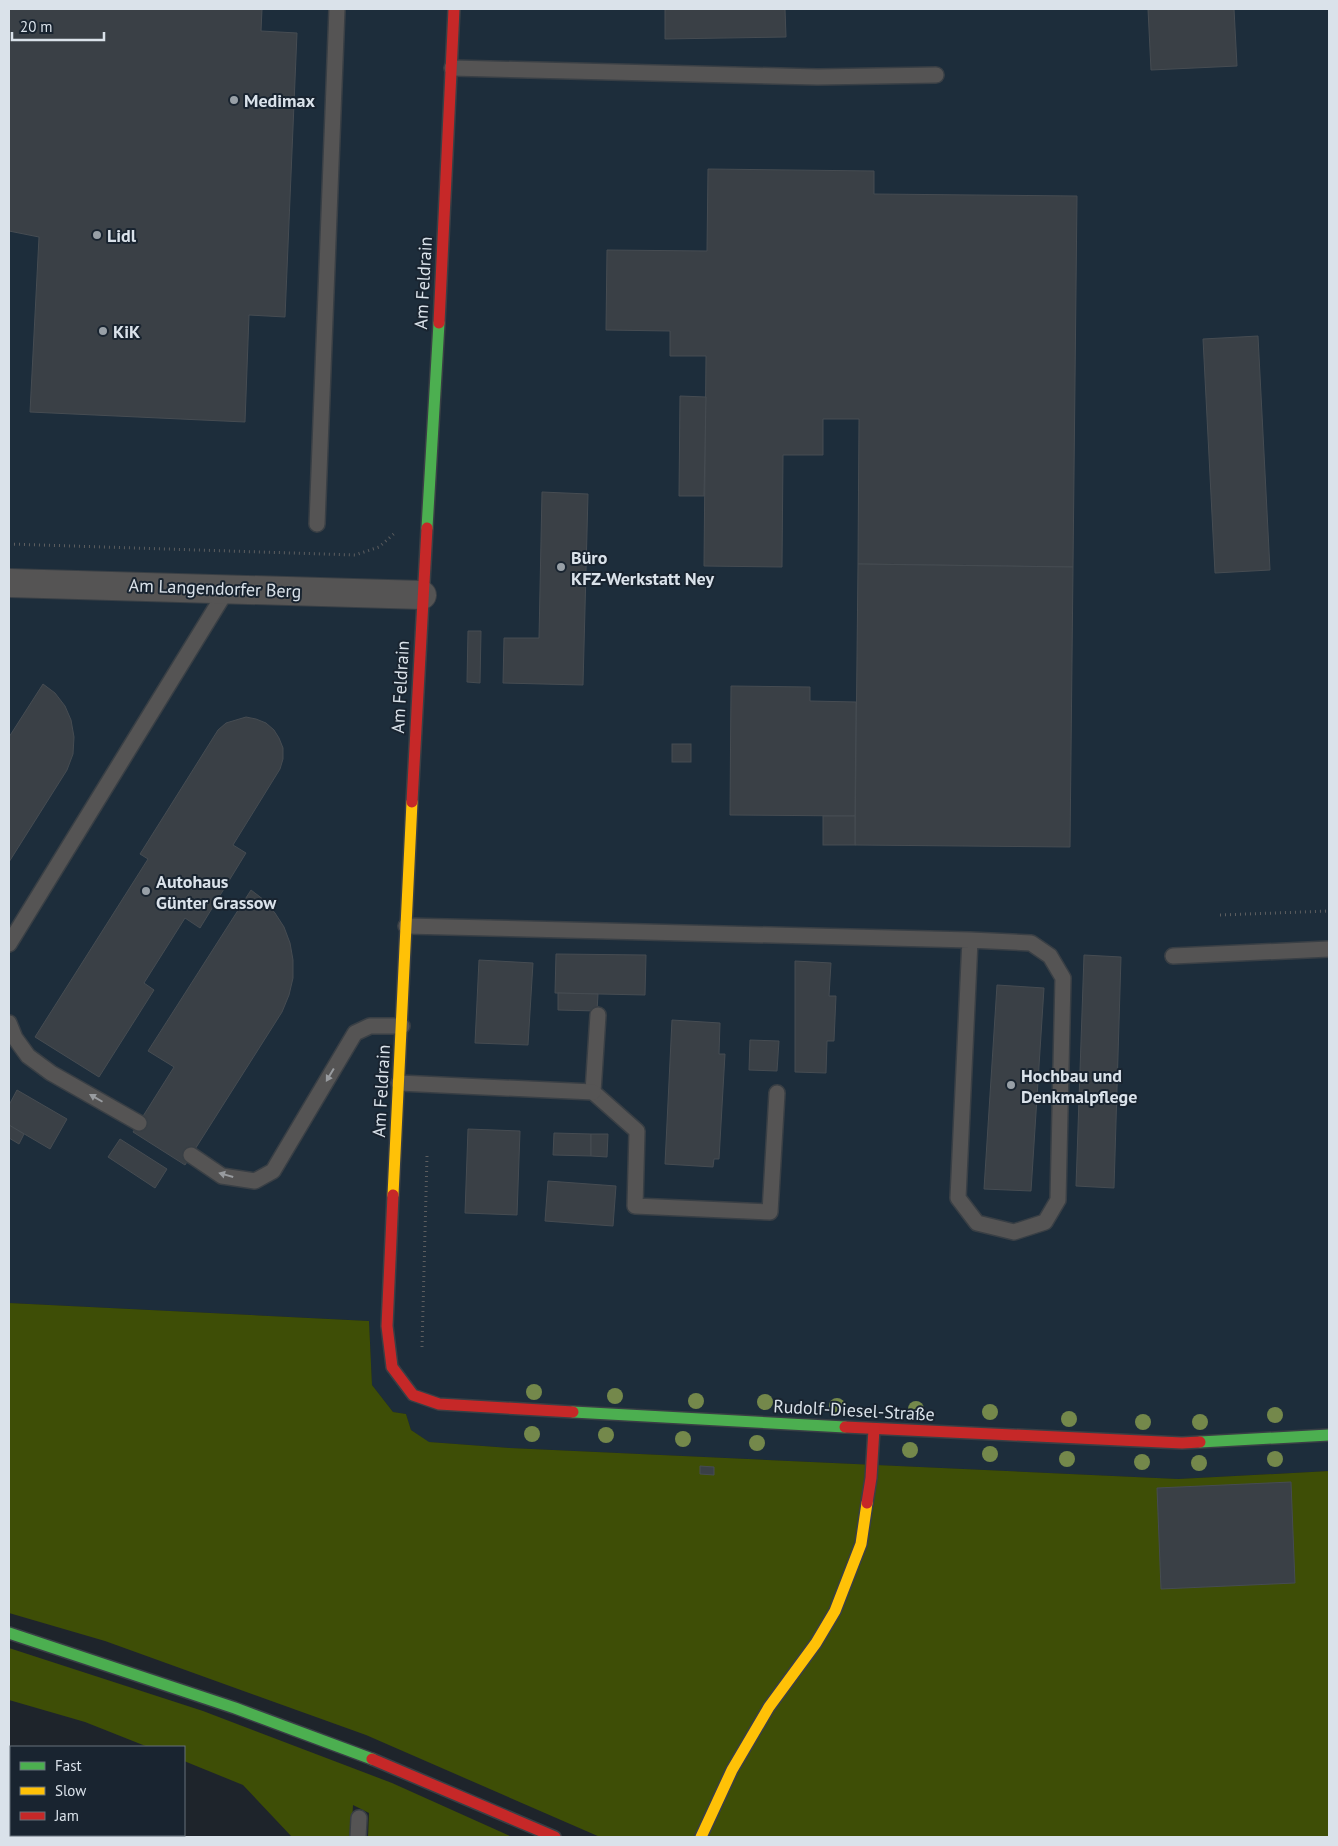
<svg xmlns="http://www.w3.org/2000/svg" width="1338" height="1846" font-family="'PT Sans',sans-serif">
  <rect width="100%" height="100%" fill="#1e242b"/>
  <path fill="#1d2d3b" d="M9 9H1329V1471L1178 1479 510 1448 428 1442 411 1430 406 1414 393 1412 372 1385 369 1321 9 1303Z"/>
  <g fill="#3e4e06">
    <path d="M9 1303 369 1321 372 1385 393 1412 406 1414 411 1430 429 1442 510 1448 1178 1479 1329 1471V1837H600L366 1735 105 1641 9 1613Z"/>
    <path d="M9 1648 203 1711 392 1783 512 1837H368L369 1813 353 1805 351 1837H292L243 1785 184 1761V1747H148L85 1722 9 1700Z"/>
  </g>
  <g fill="#3a4046" stroke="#464c52">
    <path d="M9 9H262L261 31 297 33 285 317 249 315 245 422 30 412 39 237 9 231Z"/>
    <path d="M665 9H785L786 37 665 39Z"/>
    <path d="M1148 9H1234L1237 66 1151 70Z"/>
    <path d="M708 169 874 171V194L1077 196 1073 567 858 564 859 419H823V455H783L782 567 704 566 706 356H670V331L606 330 607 250 707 251Z"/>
    <path d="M1258 336 1270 570 1215 573 1203 339Z"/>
    <path d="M680 396 706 397 704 496H679Z"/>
    <path d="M542 492 588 494 583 685 503 683 504 638H539Z"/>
    <path d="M858 564 1073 567 1070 847 855 845Z"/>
    <path d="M468 631H481L480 683 467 682Z"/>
    <path d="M43 684 55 693 65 706 71 720 74 737 73 754 67 770 9 862V737Z"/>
    <path d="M731 686 810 687V701L856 702 855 816 730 815Z"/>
    <path d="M246 717 256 719 266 723 274 730 279 738 283 748V759L280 769 233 845 246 853 200 928 185 918 144 983 154 990 99 1077 35 1037 148 859 140 854 218 730 226 723Z"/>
    <rect x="672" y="744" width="19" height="18"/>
    <rect x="823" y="816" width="32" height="29"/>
    <path d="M251 890 264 900 275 913 284 927 290 943 293 960V978L289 995 282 1012 185 1165 133 1132 174 1067 148 1051Z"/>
    <path d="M556 954 646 955 645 995 555 993Z"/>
    <path d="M1084 955 1121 957 1114 1188 1076 1186Z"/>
    <path d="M479 960 533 963 528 1045 475 1043Z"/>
    <path d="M795 961 831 963 829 996H836L834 1041H827L826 1073 795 1072Z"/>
    <path d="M997 985 1044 988 1031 1191 984 1189Z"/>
    <path d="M558 993 598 994 597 1011 558 1010Z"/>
    <path d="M672 1020 720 1023 719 1054H725L719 1159H714L713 1167 665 1164Z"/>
    <path d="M750 1040 779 1041 777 1071 749 1070Z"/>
    <path d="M17 1090 67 1119 50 1149 9 1125V1105Z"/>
    <path d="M9 1125 24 1134 19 1144 9 1138Z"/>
    <path d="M468 1129 520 1131 517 1215 465 1213Z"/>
    <path d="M554 1133 591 1134V1156L553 1155Z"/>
    <path d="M591 1134H608L607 1157 591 1156Z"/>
    <path d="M120 1139 167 1169 155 1188 108 1157Z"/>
    <path d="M548 1181 616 1186 613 1226 545 1221Z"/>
    <path d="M700 1466 714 1467V1475L700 1474Z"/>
    <path d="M1291 1482 1295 1583 1161 1589 1157 1488Z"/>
  </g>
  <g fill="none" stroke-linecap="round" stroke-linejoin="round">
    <g stroke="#393f45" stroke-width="18">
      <g id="lane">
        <path d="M452 68 818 77 936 75"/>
        <path d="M317 524 337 9"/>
        <path d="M406 926 970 940 1031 943 1050 956 1063 978 1058 1200 1045 1222 1014 1232 977 1223 958 1198 970 940"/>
        <path d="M9 944 228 588"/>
        <path d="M1173 956 1329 949"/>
        <path d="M598 1015 593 1092 637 1131 635 1206 770 1212 777 1093"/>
        <path d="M9 1023 15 1038 28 1056 51 1073 139 1123"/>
        <path d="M399 1083 593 1092"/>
        <path d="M191 1155 222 1176 255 1181 273 1171 355 1033 370 1026H402"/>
        <path d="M358 1837 359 1818"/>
      </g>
    </g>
    <g stroke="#393f45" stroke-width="30">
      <path id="street" d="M9 583 422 595"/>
    </g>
    <g stroke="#393f45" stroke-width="14">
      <g id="fast">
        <path d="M427 528 439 323"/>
        <path d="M573 1412 845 1427"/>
        <path d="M1200 1442 1329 1435"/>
        <path d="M9 1633 235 1708 372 1759"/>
      </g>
    </g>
    <g stroke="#393f45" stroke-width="14">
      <g id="slow">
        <path d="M393 1195 412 802"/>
        <path d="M701 1837 732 1770 769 1707 816 1643 835 1611 861 1544 867 1503"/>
      </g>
    </g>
    <g stroke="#393f45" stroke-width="14">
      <g id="jam">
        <path d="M439 323 454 9"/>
        <path d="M412 802 427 528"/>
        <path d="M393 1195 387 1326 392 1367 413 1395 439 1404 573 1412"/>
        <path d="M845 1427 1182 1443 1200 1442"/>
        <path d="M867 1503 871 1478 874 1429"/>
        <path d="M372 1759 555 1837"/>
      </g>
    </g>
    <g stroke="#5c5d5f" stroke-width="3" stroke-dasharray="1 4" stroke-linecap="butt">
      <path d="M9 544 355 555 379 547 396 532"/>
      <path d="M1220 915 1329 911"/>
      <path d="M422 1347 427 1156"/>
    </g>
    <use href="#lane" stroke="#555454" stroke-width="15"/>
    <use href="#street" stroke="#555454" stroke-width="28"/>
    <use href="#fast" stroke="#4caf50" stroke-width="11"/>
    <use href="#slow" stroke="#ffc107" stroke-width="11"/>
    <use href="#jam" stroke="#c62828" stroke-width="11"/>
  </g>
  <g fill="#74884b">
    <circle cx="534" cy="1392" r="8"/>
    <circle cx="615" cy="1396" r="8"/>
    <circle cx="696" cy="1401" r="8"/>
    <circle cx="765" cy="1402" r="8"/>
    <circle cx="837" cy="1406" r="8"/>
    <circle cx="916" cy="1409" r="8"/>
    <circle cx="990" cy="1412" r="8"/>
    <circle cx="1275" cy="1415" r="8"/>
    <circle cx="1069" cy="1419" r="8"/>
    <circle cx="1143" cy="1422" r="8"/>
    <circle cx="1200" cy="1422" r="8"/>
    <circle cx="532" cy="1434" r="8"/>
    <circle cx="606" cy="1435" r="8"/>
    <circle cx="683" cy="1439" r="8"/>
    <circle cx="757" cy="1443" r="8"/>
    <circle cx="910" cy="1450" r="8"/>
    <circle cx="990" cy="1454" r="8"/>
    <circle cx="1067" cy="1459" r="8"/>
    <circle cx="1275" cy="1459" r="8"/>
    <circle cx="1142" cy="1462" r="8"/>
    <circle cx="1199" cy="1463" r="8"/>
  </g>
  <defs><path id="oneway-solid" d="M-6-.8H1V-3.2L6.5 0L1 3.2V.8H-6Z" transform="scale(1.25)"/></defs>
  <g fill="#989b9f">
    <use href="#oneway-solid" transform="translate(330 1075) rotate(121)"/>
    <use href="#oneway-solid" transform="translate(96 1098) rotate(-150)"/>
    <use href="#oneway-solid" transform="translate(226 1175) rotate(-164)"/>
  </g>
  <g fill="#98a0a7" stroke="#192430" stroke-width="2">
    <circle cx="234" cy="100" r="5"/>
    <circle cx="97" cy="235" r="5"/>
    <circle cx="103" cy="331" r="5"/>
    <circle cx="561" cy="567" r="5"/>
    <circle cx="146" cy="891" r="5"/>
    <circle cx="1011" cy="1085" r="5"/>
  </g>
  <g text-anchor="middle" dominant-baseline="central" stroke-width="4" stroke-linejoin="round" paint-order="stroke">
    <g font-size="18" font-weight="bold" fill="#dae2ea" stroke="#192430" text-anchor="start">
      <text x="244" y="100">Medimax</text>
      <text x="107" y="235">Lidl</text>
      <text x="113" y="331">KiK</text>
      <text x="571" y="557">Büro<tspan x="571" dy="21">KFZ-Werkstatt Ney</tspan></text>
      <text x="156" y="881">Autohaus<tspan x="156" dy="21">Günter Grassow</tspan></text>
      <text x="1021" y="1075">Hochbau und<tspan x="1021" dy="21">Denkmalpflege</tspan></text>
    </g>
    <g font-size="18" fill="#dae2ea" stroke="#192430">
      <text transform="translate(423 283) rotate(-87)">Am Feldrain</text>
      <text transform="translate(215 588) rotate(2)">Am Langendorfer Berg</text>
      <text transform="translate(400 687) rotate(-87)">Am Feldrain</text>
      <text transform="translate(381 1091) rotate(-87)">Am Feldrain</text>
      <text transform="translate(854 1410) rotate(3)">Rudolf-Diesel-Straße</text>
    </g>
  </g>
  <rect width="1338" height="1846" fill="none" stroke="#dae2ea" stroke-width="20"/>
  <rect x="10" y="1746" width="175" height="90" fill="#192430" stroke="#66707a"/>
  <rect x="20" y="1762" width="25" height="8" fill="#4caf50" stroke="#66707a"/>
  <text x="55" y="1771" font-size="15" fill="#dae2ea">Fast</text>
  <rect x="20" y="1787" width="25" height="8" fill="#ffc107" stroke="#66707a"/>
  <text x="55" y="1796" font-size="15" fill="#dae2ea">Slow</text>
  <rect x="20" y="1812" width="25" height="8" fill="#c62828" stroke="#66707a"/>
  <text x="55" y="1821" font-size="15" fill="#dae2ea">Jam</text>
  <path d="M12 32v8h92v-8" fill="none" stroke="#dae2ea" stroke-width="2.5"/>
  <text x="20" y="32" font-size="15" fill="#dae2ea" stroke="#192430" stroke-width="4" paint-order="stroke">20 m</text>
</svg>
